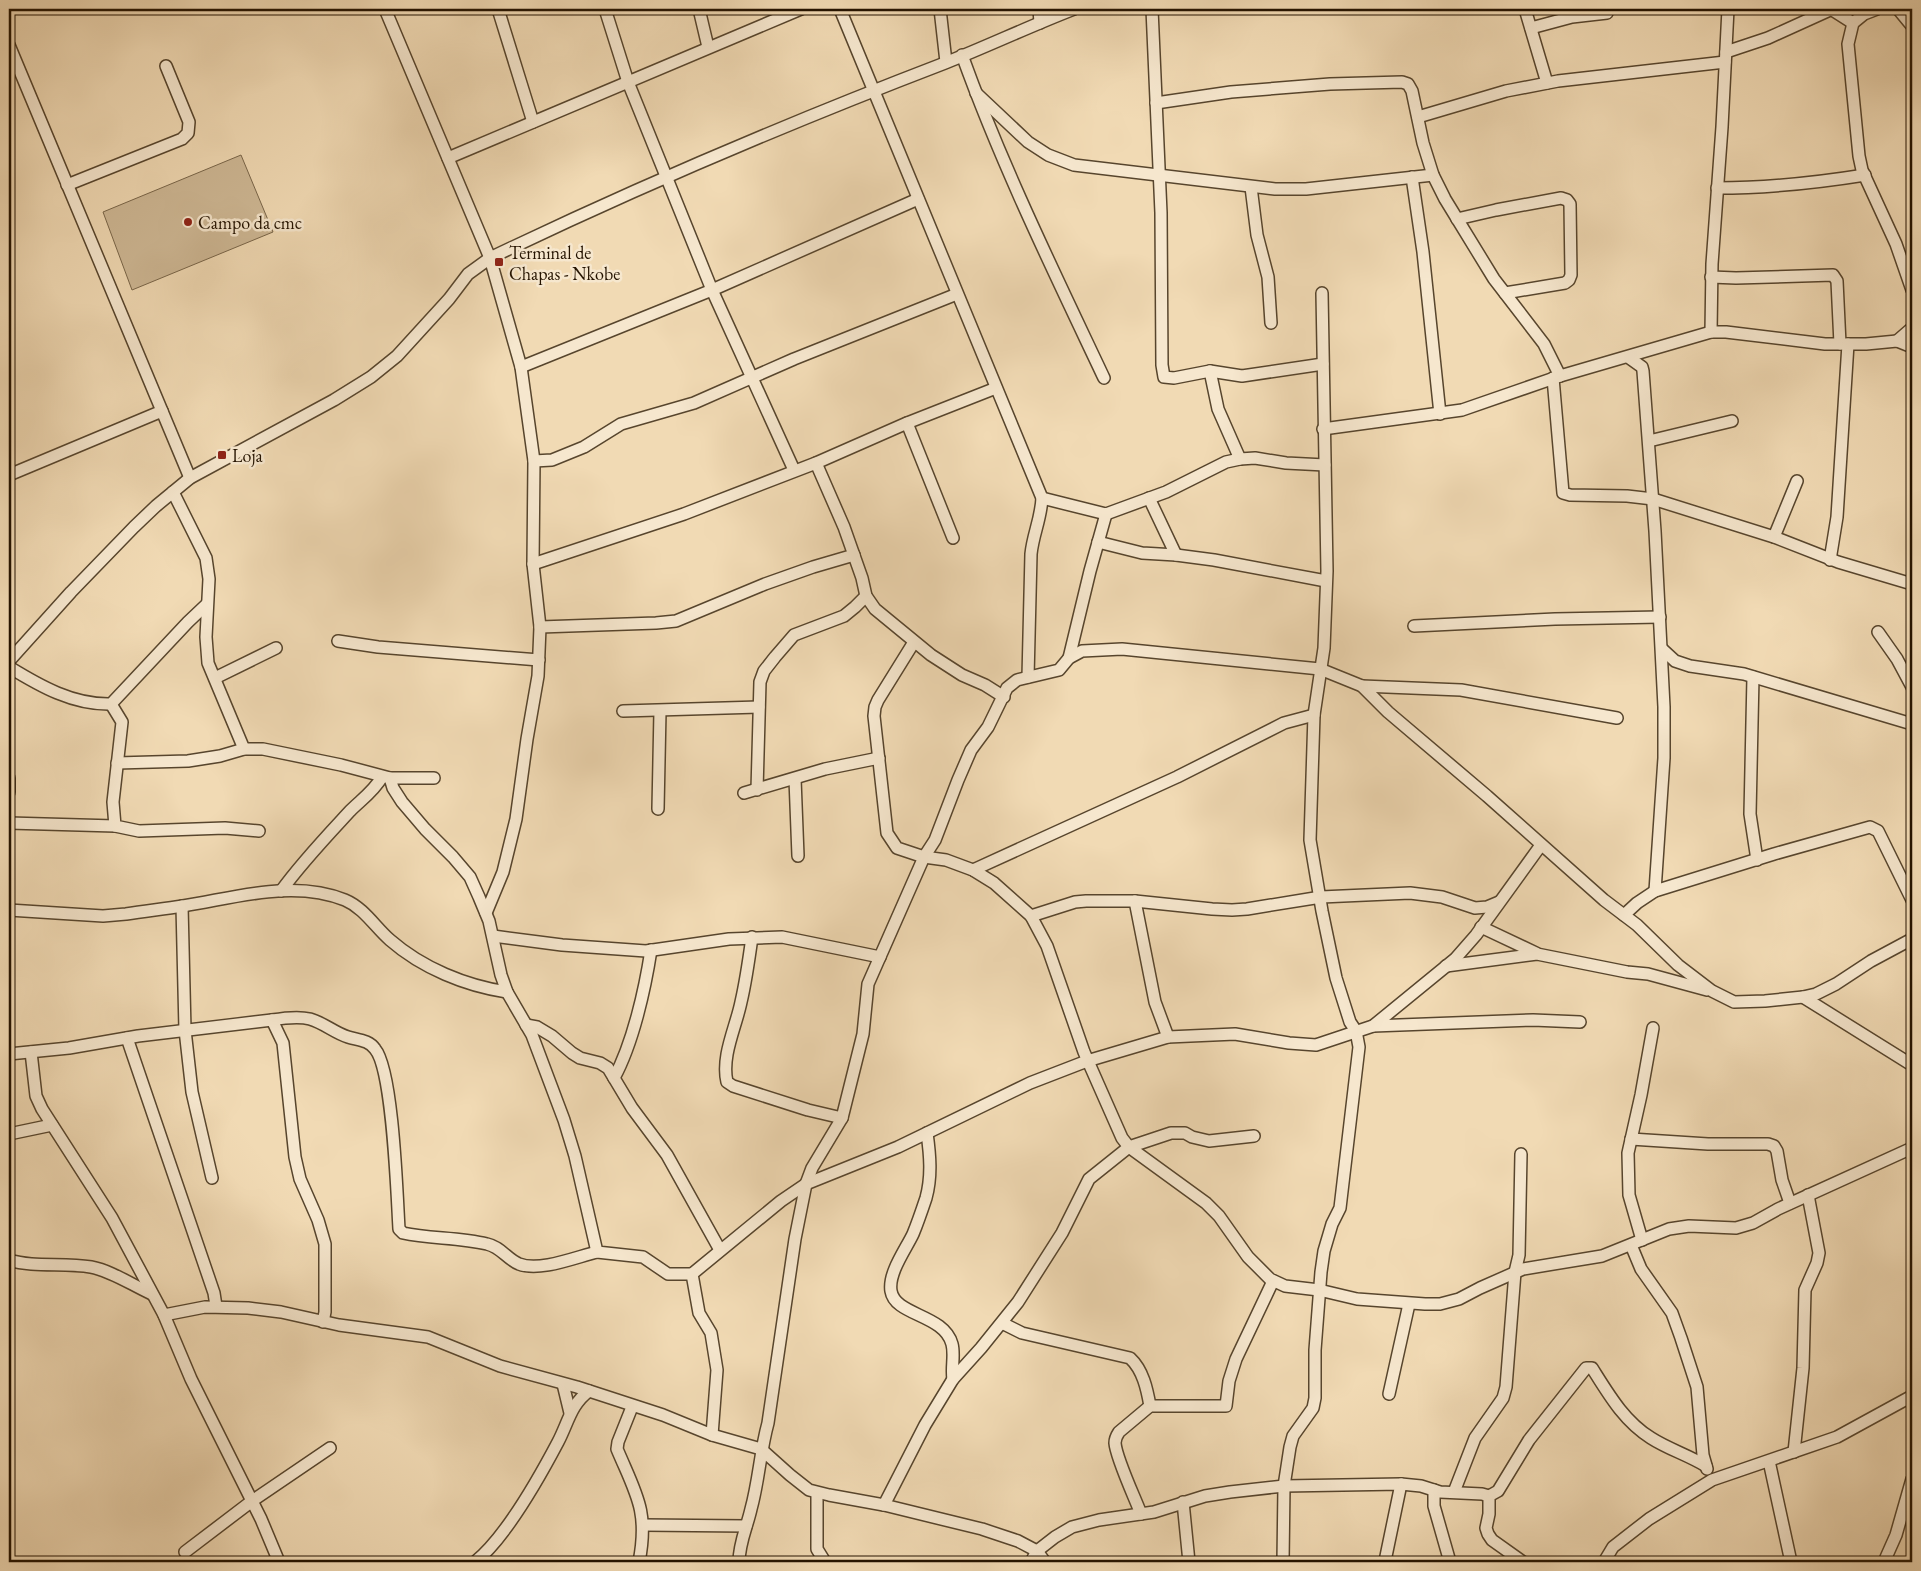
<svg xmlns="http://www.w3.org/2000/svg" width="1921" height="1571" font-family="'EB Garamond',serif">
  <rect width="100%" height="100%" fill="#f1dab4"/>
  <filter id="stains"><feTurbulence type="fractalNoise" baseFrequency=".004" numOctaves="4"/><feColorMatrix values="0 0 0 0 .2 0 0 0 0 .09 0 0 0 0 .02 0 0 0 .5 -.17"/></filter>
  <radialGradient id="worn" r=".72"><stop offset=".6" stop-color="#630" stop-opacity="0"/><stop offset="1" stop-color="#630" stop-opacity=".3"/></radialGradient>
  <path fill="#ceb895" stroke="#79664a" d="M241 155 273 232 132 290 103 212Z"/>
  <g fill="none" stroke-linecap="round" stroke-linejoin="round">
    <g stroke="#57452d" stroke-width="14">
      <g id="minor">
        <path d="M385 9 490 258 521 367 534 461 533 564 540 627 538 676 527 739 516 819 503 872 486 913"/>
        <path d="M498 9 533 122"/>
        <path d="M605 9 628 82 712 290 794 470"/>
        <path d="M699 9 708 47"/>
        <path d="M840 9 1042 498C1041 519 1033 534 1031 554L1028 677"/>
        <path d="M940 9 946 62"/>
        <path d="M1039 9 1040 23"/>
        <path d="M1152 9 1161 213 1162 365 1164 377 1174 378 1210 371 1242 376 1323 364"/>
        <path d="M1525 9 1547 83"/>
        <path d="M1831 9 1853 23"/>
        <path d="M1877 9 1864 14 1853 23 1848 44 1859 156 1862 170 1896 244 1912 290"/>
        <path d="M1898 9 1912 26"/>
        <path d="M1531 28 1572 17 1607 13"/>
        <path d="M9 45 190 478"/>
        <path d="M1726 52 1768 38 1832 9"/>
        <path d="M962 55C1002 166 1054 272 1104 378"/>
        <path d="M976 93 1028 142 1048 155 1074 165 1275 189H1306L1433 175"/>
        <path d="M1156 103 1231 92 1330 84 1402 82 1408 84 1412 91 1423 143 1433 175 1445 199 1494 279 1544 344 1560 376"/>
        <path d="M1418 117 1506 91 1558 81 1725 62"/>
        <path d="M448 158 801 9"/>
        <path d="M1412 177 1423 252 1440 414"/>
        <path d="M67 185 182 139 188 133 189 122 166 66"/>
        <path d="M1251 187 1257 235 1268 277 1271 323"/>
        <path d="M1717 188C1766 188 1815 183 1865 175"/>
        <path d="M1457 219 1496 210 1561 198 1567 200 1570 204 1571 275 1569 280 1565 283 1505 293"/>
        <path d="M1711 277 1736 278 1833 275 1837 281 1840 344"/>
        <path d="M1711 332 1712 264 1722 127 1728 9"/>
        <path d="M1897 341 1912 328"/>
        <path d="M1628 357 1642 367 1643 371 1655 531 1664 707V758L1655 891"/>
        <path d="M521 367 712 290 918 199"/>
        <path d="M1210 371 1218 409 1240 459"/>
        <path d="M1553 378 1563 493 1570 495 1627 496 1653 499 1774 537 1838 562 1912 584"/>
        <path d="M907 423 953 538"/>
        <path d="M1323 429 1462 410 1560 376 1711 332H1726L1825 344H1866L1897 341 1912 347"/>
        <path d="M1649 441 1732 421"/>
        <path d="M534 461 552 460 584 447 621 424 694 403 794 359 957 294"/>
        <path d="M816 463 844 527 862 578 866 596 875 609 931 655 962 675 985 685 1004 697"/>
        <path d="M9 475 162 411"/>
        <path d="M173 492 206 558 209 579 206 637 208 663 244 749"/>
        <path d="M1042 498 1106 514 1166 492 1226 462 1240 459 1255 458 1286 463 1325 465"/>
        <path d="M1149 498 1176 555"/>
        <path d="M1774 537 1797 481"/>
        <path d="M1098 542 1142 553 1176 555 1214 560 1326 581"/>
        <path d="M1830 560 1837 517 1848 344"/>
        <path d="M533 564 684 514 816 463 907 423 996 388"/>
        <path d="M1414 626 1555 619 1660 617"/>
        <path d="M540 627 656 623 676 621 765 584 813 567 854 555"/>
        <path d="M1878 632 1897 659 1912 687"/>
        <path d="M338 641 378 647 539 660"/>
        <path d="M914 642 878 700 875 707 874 716 887 833 897 848 924 857 946 860 973 870 994 883 1031 916 1047 946 1084 1052 1122 1138 1129 1147 1206 1203 1219 1216 1248 1257 1270 1279 1285 1286 1319 1290 1357 1299 1425 1304H1440L1459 1299 1480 1288 1523 1269 1602 1256 1669 1229 1689 1226 1736 1228 1753 1223 1778 1209 1912 1148"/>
        <path d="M1662 649 1675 661 1690 666 1744 674 1912 724"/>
        <path d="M1069 658 1090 571 1106 514"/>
        <path d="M9 661 71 592 134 527 156 506 190 478 334 400 371 377 397 356 449 299 468 274 490 258C638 187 791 122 945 63 988 46 1030 26 1074 9"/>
        <path d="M9 667C40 686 73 705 111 704L188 622 207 604"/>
        <path d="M1753 677 1750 814 1757 860"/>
        <path d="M215 678 276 648"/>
        <path d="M1362 686 1461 690 1617 718"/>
        <path d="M111 704 122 722 113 802 115 826 139 831 225 828 259 831"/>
        <path d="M623 711 759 707"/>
        <path d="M117 763 188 761 220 756 244 749H263L341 765 390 778H434"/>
        <path d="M9 778V792"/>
        <path d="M390 778 393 788 402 802 425 829 453 857 470 877 479 897 489 921 501 975 507 992 532 1035 564 1120 575 1156 597 1252 643 1257 668 1274H692"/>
        <path d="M795 779 798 856"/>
        <path d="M757 790 760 682 764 671 775 657 794 635 844 616 855 607 866 596"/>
        <path d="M744 793 825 769 879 758"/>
        <path d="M658 809 660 711"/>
        <path d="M9 823 115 826"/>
        <path d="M973 870 1177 777 1284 723 1314 715"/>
        <path d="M281 891C302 862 326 837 350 811 361 800 374 791 382 777"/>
        <path d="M1135 901 1155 1002 1168 1037"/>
        <path d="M182 906 185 1030 192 1092 212 1178"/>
        <path d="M9 910 103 916 126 914C145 911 164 909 183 906 235 898 293 879 345 900 364 908 375 927 390 940 422 968 466 986 507 992"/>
        <path d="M1624 915 1637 903 1655 891 1774 854 1870 827 1878 831 1912 900"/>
        <path d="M1031 916 1075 902 1086 901H1135L1212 909 1232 910 1247 909 1321 897 1410 893 1442 897 1475 908 1487 907 1499 902"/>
        <path d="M1481 927 1536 953"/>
        <path d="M493 936 562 945 646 951 729 939 782 937 880 957"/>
        <path d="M752 937C749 959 746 981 741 1002 736 1027 721 1056 727 1082L733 1086 808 1110 842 1118"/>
        <path d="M1446 966 1537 954 1627 972 1648 974 1707 990"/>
        <path d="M1803 997 1912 1065"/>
        <path d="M272 1020C284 1018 298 1016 310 1019 324 1023 335 1033 348 1037 358 1040 369 1040 375 1049 393 1070 397 1196 399 1229L403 1233C430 1239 459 1237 487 1244 501 1247 507 1259 519 1264 540 1272 576 1257 597 1252"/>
        <path d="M526 1025 537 1027 552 1036 572 1053 580 1058 600 1063 608 1068 632 1108 667 1155 720 1250"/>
        <path d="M1373 1026 1533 1020 1580 1022"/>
        <path d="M127 1038 214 1293 216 1306"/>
        <path d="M31 1052 36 1096 42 1109 112 1218 164 1315 191 1379 261 1519 279 1562"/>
        <path d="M9 1054 69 1048 138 1036 272 1020 283 1043 295 1157 300 1179 318 1220 325 1244V1312L323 1322"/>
        <path d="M614 1078C633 1043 645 989 651 950"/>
        <path d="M927 1133C930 1155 932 1176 926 1198 922 1210 918 1222 913 1234 906 1249 888 1273 891 1291 895 1316 944 1314 952 1344 955 1355 951 1368 953 1379"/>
        <path d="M9 1134 52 1125"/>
        <path d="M1631 1139 1708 1144H1768L1774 1146 1777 1151 1782 1180 1790 1203"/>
        <path d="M1642 1240 1629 1195 1628 1153 1641 1095 1653 1028"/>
        <path d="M1631 1245 1641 1269 1672 1313 1681 1338 1697 1387 1703 1455 1707 1469"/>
        <path d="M9 1260C35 1268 64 1262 91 1267 112 1271 132 1285 152 1294"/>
        <path d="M164 1315 205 1307 248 1308 281 1312 339 1325 428 1337 500 1366 577 1387 663 1415 712 1435 761 1449 790 1475 809 1490 829 1495 884 1505 982 1529 1018 1541 1037 1551 1045 1562"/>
        <path d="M1002 1323 1022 1333 1130 1358C1143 1370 1147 1389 1150 1406"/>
        <path d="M563 1384 570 1413"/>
        <path d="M1389 1394 1409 1304"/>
        <path d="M632 1407 618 1442 617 1449C636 1494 649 1511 639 1562"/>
        <path d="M712 1435 717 1370 711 1333 699 1313 692 1274 781 1201 806 1184 898 1147 1030 1083 1087 1061 1168 1037 1235 1034 1289 1043 1316 1045 1373 1026 1455 959 1476 935 1541 845"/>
        <path d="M1794 1452 1803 1368 1805 1290 1817 1263 1819 1253 1808 1195"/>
        <path d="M1769 1461 1791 1562"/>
        <path d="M1434 1490V1506L1450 1562"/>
        <path d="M1454 1492 1475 1438 1503 1398 1506 1387 1515 1272 1519 1255 1521 1154"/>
        <path d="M817 1493V1549L825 1562"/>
        <path d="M1183 1502 1189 1562"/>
        <path d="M884 1505 925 1425 953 1379 981 1348 1018 1302 1062 1233 1089 1179 1129 1147 1171 1133H1185L1192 1137 1209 1141 1254 1136"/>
        <path d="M1141 1514C1135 1498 1116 1458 1115 1443 1115 1439 1117 1435 1119 1432L1150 1406H1226L1229 1381 1236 1359 1273 1281"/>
        <path d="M643 1525 746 1526"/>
        <path d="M185 1552 252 1501 330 1448"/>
        <path d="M1385 1561 1401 1484"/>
        <path d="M475 1562C506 1537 539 1478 558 1442 568 1423 571 1404 589 1391"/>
        <path d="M739 1562C739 1543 747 1527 751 1509 759 1480 760 1452 768 1423L795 1239 806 1184 812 1168 842 1118 863 1034 868 984 924 857 935 840 958 780 971 750 988 727 1007 688 1017 680 1059 670 1069 658 1082 651 1122 649 1320 669 1362 686 1388 712 1487 796 1604 900 1637 925 1678 965 1712 991 1734 1002 1765 1001 1803 997 1816 994 1836 984 1871 961 1912 939"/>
        <path d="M1031 1562 1037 1551 1055 1537 1072 1527 1099 1520 1154 1512 1205 1496 1230 1492 1284 1486 1401 1484 1421 1486 1440 1492 1482 1494 1489 1496"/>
        <path d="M1283 1562 1284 1486 1290 1447 1293 1436 1313 1408 1315 1398V1350L1321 1272 1324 1251 1332 1224 1340 1208 1359 1047 1356 1031 1350 1022 1336 978 1322 911 1310 840 1314 715 1324 648 1327 571 1322 293"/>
        <path d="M1523 1562 1492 1540 1488 1534 1486 1528 1489 1514V1496L1498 1491 1529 1440 1586 1368H1592C1609 1395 1624 1421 1651 1438 1668 1449 1688 1455 1706 1466"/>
        <path d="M1604 1562 1613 1547 1649 1519 1712 1480 1837 1437 1912 1396"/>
        <path d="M1884 1562 1896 1535 1912 1479"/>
      </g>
    </g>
    <use href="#minor" stroke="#f6e7ce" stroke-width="11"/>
  </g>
  <g fill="#8f2418" stroke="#f6e7ce" stroke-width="2">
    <circle cx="188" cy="222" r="5"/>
    <rect x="494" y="257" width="10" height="10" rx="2.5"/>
    <rect x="217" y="450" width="10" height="10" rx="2.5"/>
  </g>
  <g text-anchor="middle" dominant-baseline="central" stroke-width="5" stroke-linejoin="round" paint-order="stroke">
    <g font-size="18" fill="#241300" stroke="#f6e7ce" text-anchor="start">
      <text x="198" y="222">Campo da cmc</text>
      <text x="509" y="252">Terminal de<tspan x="509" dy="21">Chapas - Nkobe</tspan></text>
      <text x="232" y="455">Loja</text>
    </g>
  </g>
  <rect width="1921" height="1571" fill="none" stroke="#f1dab4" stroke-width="30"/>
  <rect x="10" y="10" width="1901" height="1551" fill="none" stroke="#241300" stroke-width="2.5"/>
  <rect x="15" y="15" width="1891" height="1541" fill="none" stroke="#241300"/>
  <rect width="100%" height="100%" filter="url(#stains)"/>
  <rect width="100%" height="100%" fill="url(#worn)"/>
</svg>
